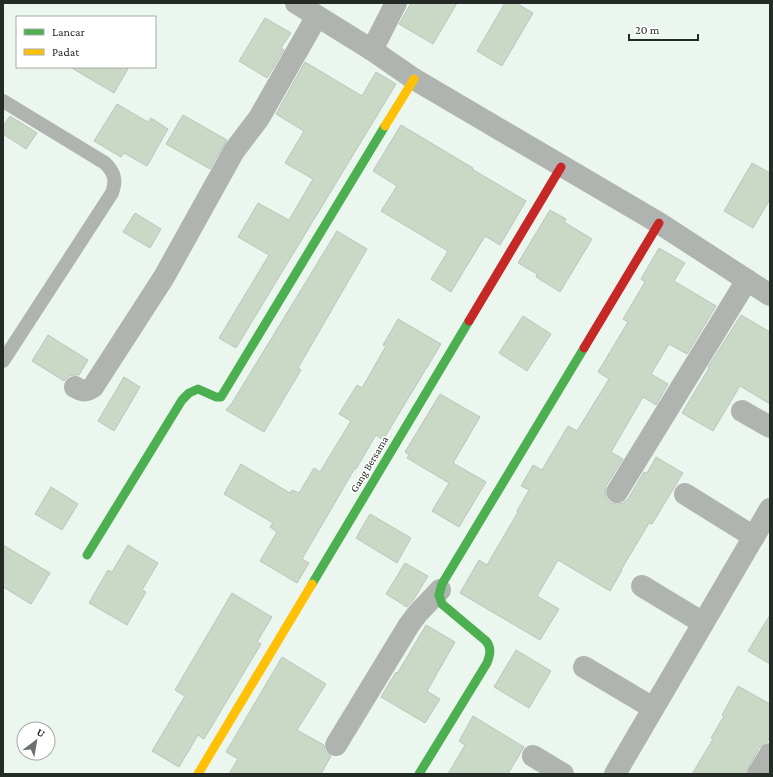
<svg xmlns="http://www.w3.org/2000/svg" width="773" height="777" font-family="'Crimson Pro',serif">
  <rect width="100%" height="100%" fill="#ebf6ee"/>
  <g fill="#c9d9c5" stroke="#bdc4be">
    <path d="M411 3H457L433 44 399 24Z"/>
    <path d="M505 3H516L533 13 502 66 477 51Z"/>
    <path d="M265 18 291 33 281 48 284 50 267 78 239 61Z"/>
    <path d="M305 62 362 96 376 72 396 84 236 348 219 338 269 255 238 237 258 203 289 220 313 179 285 163 304 131 276 114Z"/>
    <path d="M70 67H129L114 93Z"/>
    <path d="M117 104 148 122 151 118 168 129 147 166 124 153 121 157 94 141Z"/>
    <path d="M183 115 227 140 210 169 166 144Z"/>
    <path d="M10 116 37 133 26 149 3 134V126Z"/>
    <path d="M401 125 473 168 472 169 526 201 500 245 485 236 451 292 431 279 448 251 381 211 397 186 373 171Z"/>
    <path d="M752 163 770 173V199L753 228 724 211Z"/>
    <path d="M550 210 566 219 564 222 592 239 560 292 536 277 537 274 518 263Z"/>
    <path d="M135 213 161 229 150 248 123 232Z"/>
    <path d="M337 231 367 249 298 368 301 370 264 432 226 410 232 403Z"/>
    <path d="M659 248 685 263 674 281 716 306 687 354 669 344 651 374 668 384 656 405 643 397 611 452 623 459 606 486 605 491 606 498 611 503 617 504 623 503 628 499 644 472 647 473 656 457 683 473 652 524 649 523 621 570H622L610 591 558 560 537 596 559 609 540 640 460 593 479 560 487 565 518 512 517 511 529 490 521 486 533 465 542 470 568 426 577 431 609 379 598 372 628 322 623 319 645 282 641 279Z"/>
    <path d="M741 315 770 332V404L740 386 713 431 682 413 709 368 708 367Z"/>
    <path d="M523 316 551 334 527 371 499 353Z"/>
    <path d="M398 319 441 344 383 440 376 435 356 469 355 468 302 559 309 563 297 583 260 561 277 532 270 527 273 523 224 494 241 464 290 493 292 490 299 493 314 468 320 472 351 421 339 414 357 385 362 388 386 346 383 345Z"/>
    <path d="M48 335 88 360 79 375H74L69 376 64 381 32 361Z"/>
    <path d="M124 377 140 387 114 431 98 421Z"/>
    <path d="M440 394 480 417 453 463 486 482 459 527 432 511 449 483 407 458 409 455 405 452Z"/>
    <path d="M51 487 78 504 62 530 35 514Z"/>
    <path d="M370 514 411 538 397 563 356 538Z"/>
    <path d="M3 545 50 573 31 604 3 587Z"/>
    <path d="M128 545 158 563 142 590 146 592 127 625 89 603 108 570 112 572Z"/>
    <path d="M405 563 428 576 414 599 407 607 386 594Z"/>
    <path d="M232 593 272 617 257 642 261 644 204 739 198 735 179 767 152 751 185 696 175 690Z"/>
    <path d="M770 615V664L748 651Z"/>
    <path d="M426 625 455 642 427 691 440 699 425 723 381 697 396 672 397 674Z"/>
    <path d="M516 650 551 671 529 708 494 687Z"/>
    <path d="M282 657 326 684 297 730 324 745 325 751 331 756 321 774H229L238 759 226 752Z"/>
    <path d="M738 686 770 704V737L767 742 759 748 745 774H692L713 739 711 738 724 716 722 715Z"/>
    <path d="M473 716 524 747 508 774H448L465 745 459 741Z"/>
  </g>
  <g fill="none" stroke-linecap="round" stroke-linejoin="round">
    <path stroke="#afb4b1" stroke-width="14" d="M3 101 105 163C114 172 117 180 112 193L3 361"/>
    <g stroke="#afb4b1" stroke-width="22">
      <path d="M296 3 372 50 414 79 659 223 770 295"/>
      <path d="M372 50 396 3"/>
      <path d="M75 387C82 391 86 392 93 387L164 277 234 151 259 118 317 16"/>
      <path d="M742 411 770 427"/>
      <path d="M617 492 747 280"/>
      <path d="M685 494 754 537"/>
      <path d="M642 586 703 623"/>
      <path d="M584 667 653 708"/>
      <path d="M336 745 409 625 418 613 440 590"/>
      <path d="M533 756 563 774"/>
      <path d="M615 774 770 509"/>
      <path d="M758 774 770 754"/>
    </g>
    <g stroke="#4caf50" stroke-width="9">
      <path d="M87 555 182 400 189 393 198 389 216 397H221L385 126"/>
      <path d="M312 584 469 321"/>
      <path d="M419 774 487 663C490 655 492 648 486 641L442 604 439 595 442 584 584 348"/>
    </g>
    <g stroke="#ffc107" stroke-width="9">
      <path d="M385 126 414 79"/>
      <path d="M198 774 312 584"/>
    </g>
    <g stroke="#c62828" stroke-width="9">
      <path d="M469 321 561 167"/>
      <path d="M584 348 659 223"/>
    </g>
  </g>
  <g text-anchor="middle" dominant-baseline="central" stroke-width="3" stroke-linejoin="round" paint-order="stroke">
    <g font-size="11" fill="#242b26" stroke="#fff">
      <text transform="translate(369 464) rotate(-59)">Gang Bersama</text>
    </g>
  </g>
  <rect width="773" height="777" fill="none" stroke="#242b26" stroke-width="8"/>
  <rect x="16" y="16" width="140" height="52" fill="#ffffff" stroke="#a7aaa8"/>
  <rect x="24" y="29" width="20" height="6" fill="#4caf50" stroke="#a7aaa8"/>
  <text x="52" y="36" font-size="12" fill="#242b26">Lancar</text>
  <rect x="24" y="49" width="20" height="6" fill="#ffc107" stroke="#a7aaa8"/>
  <text x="52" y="56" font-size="12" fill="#242b26">Padat</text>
  <g transform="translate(36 741) rotate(31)"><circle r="19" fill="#ffffff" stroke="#a7aaa8"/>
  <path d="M0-3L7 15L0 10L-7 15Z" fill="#6a726c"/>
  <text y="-6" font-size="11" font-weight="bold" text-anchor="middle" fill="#242b26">U</text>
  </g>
  <path d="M629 34v6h69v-6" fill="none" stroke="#242b26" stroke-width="2"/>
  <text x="635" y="34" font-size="12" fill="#242b26" stroke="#ffffff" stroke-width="3" paint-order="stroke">20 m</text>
</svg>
